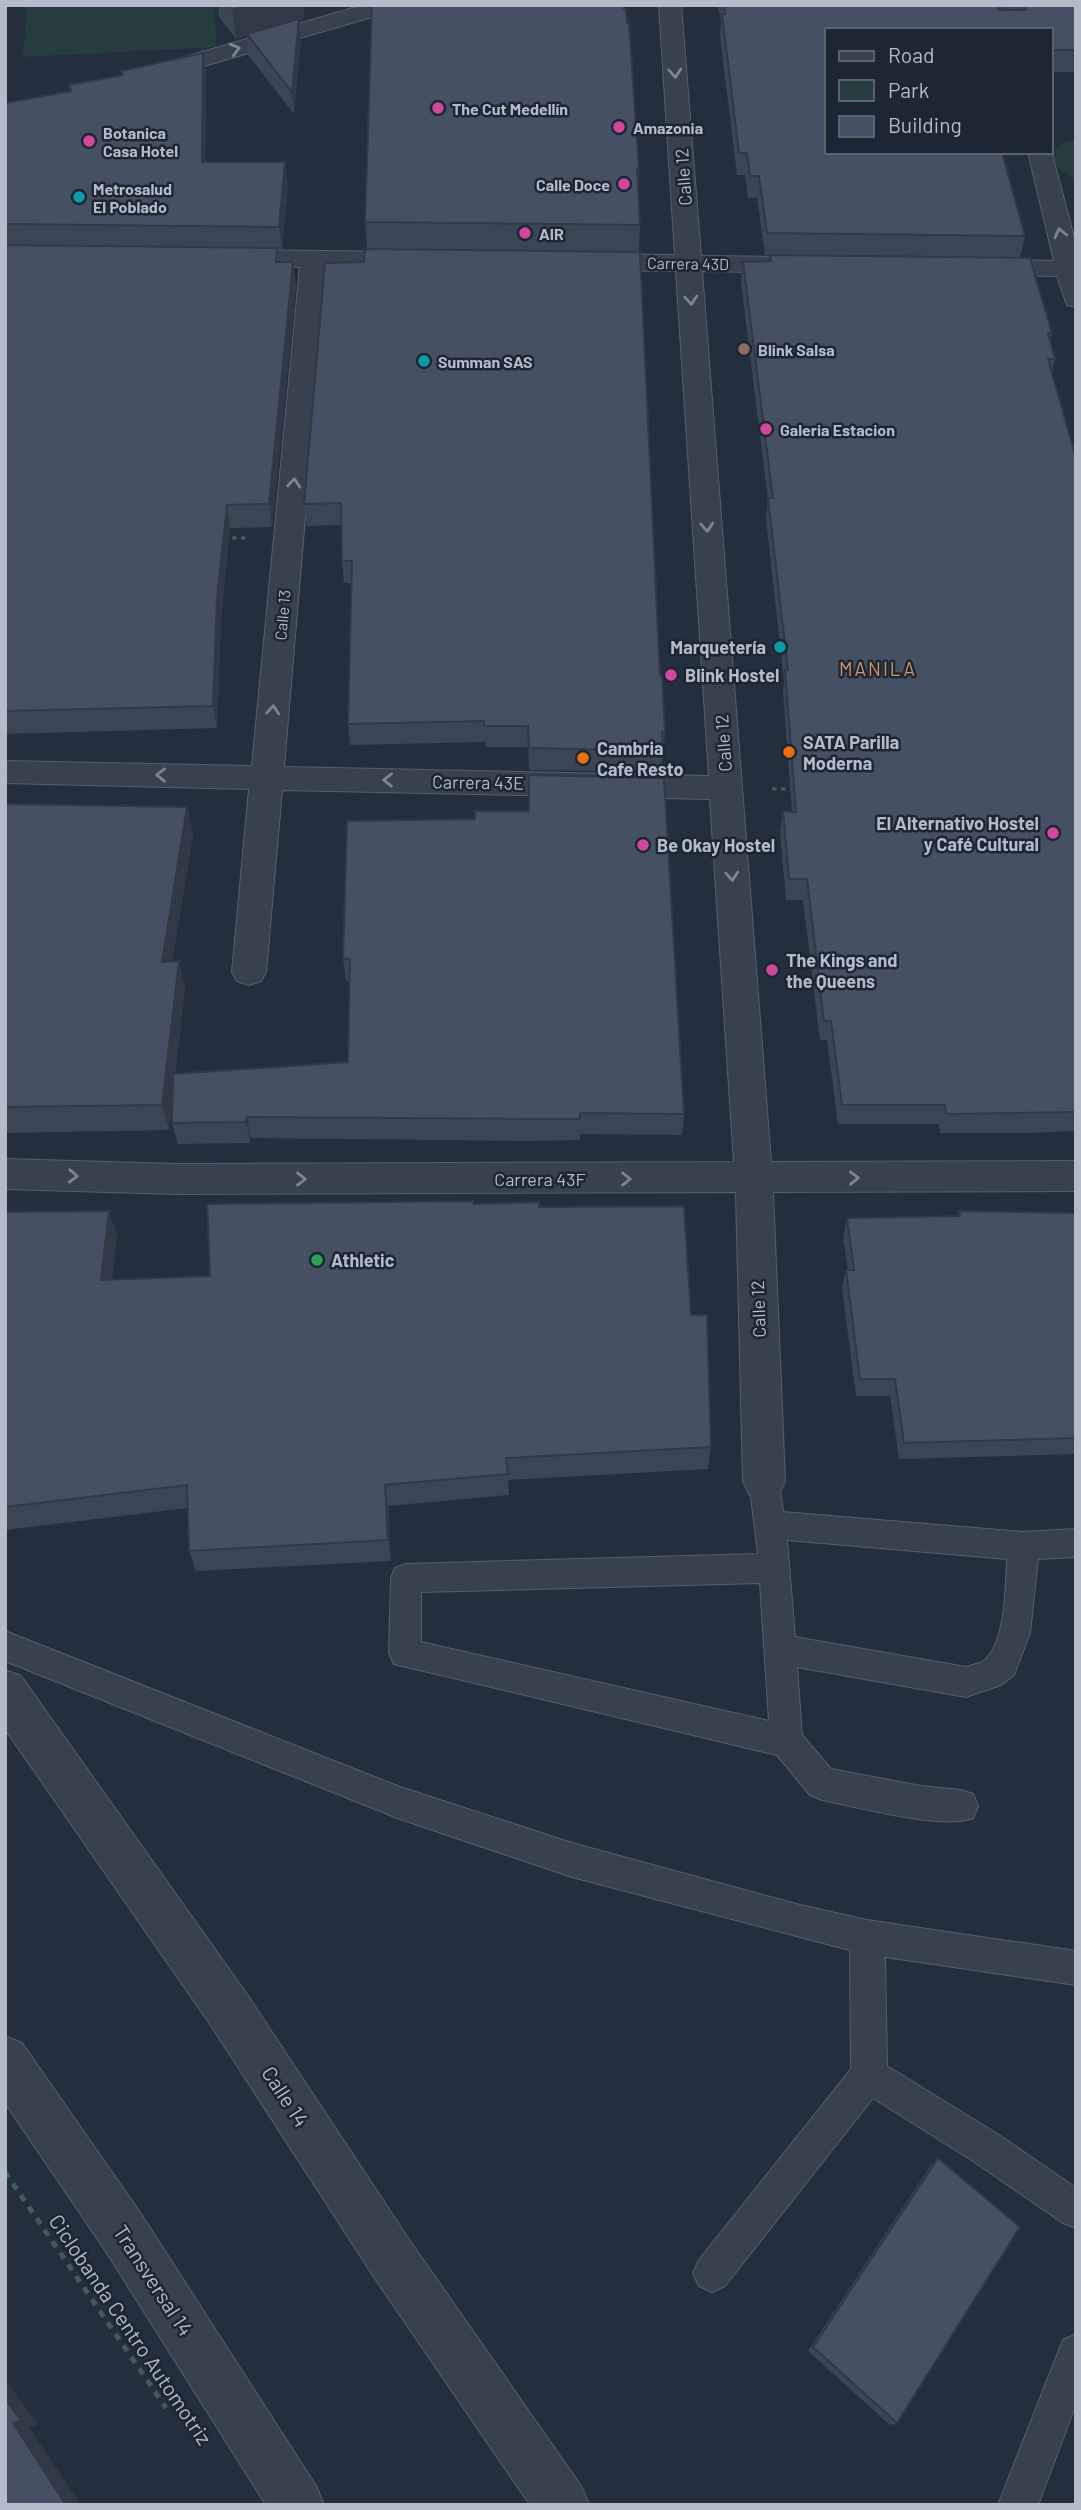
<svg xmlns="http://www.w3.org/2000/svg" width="1081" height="2510" font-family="Barlow,sans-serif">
  <rect width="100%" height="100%" fill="#242f3e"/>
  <g fill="#263c3f">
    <path d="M27 5H215L216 47 23 57Z"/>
    <path d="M1076 139V180C1050 168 1042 147 1076 139Z"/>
  </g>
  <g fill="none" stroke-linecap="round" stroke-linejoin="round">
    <g stroke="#565f6c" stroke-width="2">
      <g id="service">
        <path d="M764 1467 775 1471 779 1481 783 1512 1023 1532 1076 1529V1557L1038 1559 1030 1633 1014 1675 1001 1685 966 1697 797 1667 802 1735 831 1769 921 1786 961 1790 973 1794 978 1806 973 1818C942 1830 857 1807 822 1800L810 1795 777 1755 394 1664 389 1653 391 1578 395 1568 406 1564 758 1554 749 1481 753 1471ZM787 1540 1007 1559C1006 1584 1006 1647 982 1662 978 1664 971 1665 966 1667L795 1637ZM760 1583 769 1721 421 1642V1592Z"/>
        <path d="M5 1631 400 1787 572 1843 800 1905 867 1920 1076 1951V1985L885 1957 887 2066 999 2135 1076 2188V2228L1063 2223 973 2161 873 2098 725 2286 712 2292 699 2286 693 2273 699 2260 851 2069 850 1950 572 1877 400 1819 5 1661Z"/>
        <path d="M1076 2334V2404L1038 2505H998L1063 2340Z"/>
      </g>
    </g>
    <g stroke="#565f6c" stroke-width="2">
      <g id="minor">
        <path d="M363 5H399L396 10 163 78H147L143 73 147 68Z"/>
        <path d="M659 5H681L701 256 794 257 803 259 807 265 803 271 794 273 702 271 771 1162 1076 1161V1191L773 1192 785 1481 779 1494 764 1500 749 1494 743 1481 736 1192 177 1194 5 1189V1159L177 1164 734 1162 710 799 282 790 266 972 261 981 249 985 237 981 232 972 249 789 5 783V761L252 766 300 267 219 263 215 258 219 253 228 250 416 252 425 254 429 260 425 266 416 268 326 267 284 767 709 776 676 271 588 270 579 268 575 262 579 256 588 254 675 255Z"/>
        <path d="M992 5H1014L1020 30H997Z"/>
        <path d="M1051 150 1076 245V307L1067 305 1057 276 980 275 971 273 967 267 971 261 980 259 1054 261 1028 152Z"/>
        <path d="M5 1670 21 1676 246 1993 410 2241 581 2486 589 2505H530L374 2277 212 2027 5 1729Z"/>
      </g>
    </g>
    <g stroke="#565f6c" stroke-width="2">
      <path id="tertiary" d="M5 2036 22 2043 141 2214 316 2486 324 2505H266L105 2250 5 2103Z"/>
    </g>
    <g stroke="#44595c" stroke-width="3.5" stroke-dasharray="4.5 4.5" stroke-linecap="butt">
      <path d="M223 538H246"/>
      <path d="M772 789H795"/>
    </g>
    <path stroke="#44595c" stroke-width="5" stroke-dasharray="7 7" stroke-linecap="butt" d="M5 2172 166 2408"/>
    <use href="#service" fill="#38414e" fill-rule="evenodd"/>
    <use href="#minor" fill="#38414e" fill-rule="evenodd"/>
    <use href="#tertiary" fill="#38414e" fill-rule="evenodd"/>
  </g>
  <g fill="#3b4654">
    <path d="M218 5H304L303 20 299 21 301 40 294 114 249 56 247 36 236 39 219 17Z"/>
    <path d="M718 5H998L999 10H1017L1016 5H1076V72H1051V30H827L1025 236 1020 258 1052 333 1050 340 1055 359 1052 373 1076 458V1131L1027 1133H940L939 1124H838L827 1040H820L803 900H786L780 832 783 811H792L783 691 784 680 766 519 768 500 741 283 743 262 769 261 770 255H765L757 198H748L745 175H737L720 36 721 21Z"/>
    <path d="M203 53 206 75 205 162 288 185 282 250H278L279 262 296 285 272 527 230 528 221 620 217 728 5 734V103L70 91 69 85 122 76 121 71Z"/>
    <path d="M639 169 638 198 640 225 639 252 660 675 665 732 661 772 529 770 528 747H485V742L350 745 348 724 351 583H344L342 561 341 525 307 526 304 504 367 249 365 222Z"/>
    <path d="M5 804 193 834 172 961 185 987 175 1074 348 1062 349 981H346L343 959 347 821 684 1114 682 1135 580 1134V1140L528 1141 251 1138 250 1143 178 1144 172 1123V1100L169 1130 5 1133Z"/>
    <path d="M474 1204 539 1207 691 1315 711 1447 708 1469 508 1480 509 1495 388 1506 391 1561 196 1571 189 1551 188 1508 5 1530V1212L109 1211 117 1236 112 1280 210 1276Z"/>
    <path d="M959 1211 1076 1213V1454L899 1459 890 1396H856L842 1288 846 1270H848L843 1237 847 1218 957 1216Z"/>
    <path d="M938 2158 897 2423 890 2425 808 2351 931 2165Z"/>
  </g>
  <g fill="#303945">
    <path d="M249 5H304L303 20 299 21 301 40 294 114 292 92 299 21 236 39 233 10Z"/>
    <path d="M203 53 206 75 205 185 202 162Z"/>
    <path d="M285 162 288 185 282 250 279 227Z"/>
    <path d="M293 262 296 285 272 527 269 504Z"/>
    <path d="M227 505 230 528 221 620 217 728 213 706 217 598Z"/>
    <path d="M187 807 193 834 168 988 162 962Z"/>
    <path d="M179 961 185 987 169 1130 162 1105Z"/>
    <path d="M247 1117 251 1138 250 1143 246 1122Z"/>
    <path d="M109 1211 117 1236 109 1304 101 1280Z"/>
    <path d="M385 1485 388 1506 391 1561 388 1540Z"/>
    <path d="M5 2380 38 2424 29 2427 81 2505H66L13 2423 5 2399Z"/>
  </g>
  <g fill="#455162" stroke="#303945" stroke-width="2">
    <path d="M229 5H249L233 10Z"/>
    <path d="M372 5H623L624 9H626L627 23H629L639 169H637L640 225 365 222Z"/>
    <path d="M724 5H998L999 10H1026L1025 5H1076V50H1051V30H827V152H1002L1025 236 767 233 759 176H750L747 153H739L722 14H725Z"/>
    <path d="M299 19 292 92 247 34Z"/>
    <path d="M203 53 202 162H285L279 227 5 224V103L71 91 69 85 123 75 121 71Z"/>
    <path d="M5 245 277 248 276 262H293L269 504 227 505 217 598 213 706 5 711Z"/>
    <path d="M365 249 640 252 660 675H662L665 732H662L663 751 529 748 528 726H484V721L348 724 352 561H342L341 503 304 504 325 263 364 262Z"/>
    <path d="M770 255 1030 258 1052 333H1048L1055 359H1048L1076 458V1112L946 1114 945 1105H842L831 1021H824L807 879H789L783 811 796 812 785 670H788L768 498H773L743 262 771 261Z"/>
    <path d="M529 775 664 778 684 1114 580 1113V1119H528L247 1117 246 1122 172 1123 173 1074 348 1062 350 959H343L347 821 475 819V811H529Z"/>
    <path d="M5 804 187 807 162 962 179 961 162 1105 5 1107Z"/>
    <path d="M473 1201 474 1204 539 1202V1207L684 1206 691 1315H707L711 1447 506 1458 508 1474 385 1485 388 1540 189 1551 187 1485 5 1507V1212L109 1211 101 1280 210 1276 207 1204Z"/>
    <path d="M959 1211 1076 1213V1438L904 1443 895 1379H860L846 1270H854L847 1218 960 1216Z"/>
    <path d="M938 2158 1020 2227 897 2423 813 2347Z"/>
    <path d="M5 2399 21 2421 13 2423 66 2505H5Z"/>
  </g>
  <defs><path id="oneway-chevron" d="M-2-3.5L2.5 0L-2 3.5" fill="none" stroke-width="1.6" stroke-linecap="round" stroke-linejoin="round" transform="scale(1.75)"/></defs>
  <g stroke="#7c8592">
    <use href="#oneway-chevron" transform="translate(235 49) rotate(-16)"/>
    <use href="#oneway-chevron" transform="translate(675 73) rotate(86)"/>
    <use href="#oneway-chevron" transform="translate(1060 233) rotate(-104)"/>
    <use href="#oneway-chevron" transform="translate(691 300) rotate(86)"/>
    <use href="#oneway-chevron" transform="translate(294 483) rotate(-85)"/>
    <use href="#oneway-chevron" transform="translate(707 527) rotate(86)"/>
    <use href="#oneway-chevron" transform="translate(273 710) rotate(-85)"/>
    <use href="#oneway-chevron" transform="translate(161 775) rotate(-179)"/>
    <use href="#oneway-chevron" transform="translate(388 780) rotate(-179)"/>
    <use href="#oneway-chevron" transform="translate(732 876) rotate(86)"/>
    <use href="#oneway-chevron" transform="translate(73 1176) rotate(2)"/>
    <use href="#oneway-chevron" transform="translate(854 1178) rotate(-1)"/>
    <use href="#oneway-chevron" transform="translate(301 1179)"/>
    <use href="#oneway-chevron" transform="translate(626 1179)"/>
  </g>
  <g fill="#d1479c" stroke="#1d2633" stroke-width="2.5">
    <circle cx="438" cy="108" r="7"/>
    <circle cx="619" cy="127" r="7"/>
    <circle cx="89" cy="141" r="7"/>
    <circle cx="624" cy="184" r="7"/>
    <circle cx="525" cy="233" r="7"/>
    <circle cx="766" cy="429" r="7"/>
    <circle cx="671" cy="675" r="7"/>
    <circle cx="1053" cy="833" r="7"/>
    <circle cx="643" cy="845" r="7"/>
    <circle cx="772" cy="970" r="7"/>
  </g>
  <g fill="#0f9aa8" stroke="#1d2633" stroke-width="2.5">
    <circle cx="79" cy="197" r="7"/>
    <circle cx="424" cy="361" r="7"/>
    <circle cx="780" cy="647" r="7"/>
  </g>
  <circle fill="#8d6e63" stroke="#1d2633" stroke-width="2.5" cx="744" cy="349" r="7"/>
  <g fill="#e8710a" stroke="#1d2633" stroke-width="2.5">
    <circle cx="789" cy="752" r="7"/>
    <circle cx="583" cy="758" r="7"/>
  </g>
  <circle fill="#2e9e5b" stroke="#1d2633" stroke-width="2.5" cx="317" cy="1260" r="7"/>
  <g text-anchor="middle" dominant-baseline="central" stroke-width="5" stroke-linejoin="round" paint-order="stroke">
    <g font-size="16" font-weight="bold" fill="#b4bcc9" stroke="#1d2633" text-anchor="start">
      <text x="452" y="108">The Cut Medellín</text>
      <text x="633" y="127">Amazonia</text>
      <text x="103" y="132">Botanica<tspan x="103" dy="18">Casa Hotel</tspan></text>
      <text x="610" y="184" text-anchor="end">Calle Doce</text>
      <text x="93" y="188">Metrosalud<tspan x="93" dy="18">El Poblado</tspan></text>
      <text x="539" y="233">AIR</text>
      <text x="758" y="349">Blink Salsa</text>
      <text x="438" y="361">Summan SAS</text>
      <text x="780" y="429">Galeria Estacion</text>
    </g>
    <g font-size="16" fill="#b4bcc9" stroke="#1d2633">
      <text transform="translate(688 263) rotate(1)">Carrera 43D</text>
      <text transform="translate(282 615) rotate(-85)">Calle 13</text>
    </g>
    <g font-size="18" fill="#b4bcc9" stroke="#1d2633">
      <text transform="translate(683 177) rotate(-94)">Calle 12</text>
      <text transform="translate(723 743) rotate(-94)">Calle 12</text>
      <text transform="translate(478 782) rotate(1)">Carrera 43E</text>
      <text x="540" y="1179">Carrera 43F</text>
      <text transform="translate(758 1309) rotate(-92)">Calle 12</text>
    </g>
    <g font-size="18" font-weight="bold" fill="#b4bcc9" stroke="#1d2633" text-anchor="start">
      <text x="766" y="647" text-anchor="end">Marquetería</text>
      <text x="685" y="675">Blink Hostel</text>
      <text x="803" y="742">SATA Parilla<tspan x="803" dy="21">Moderna</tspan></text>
      <text x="597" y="748">Cambria<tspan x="597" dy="21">Cafe Resto</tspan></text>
      <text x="1039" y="823" text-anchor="end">El Alternativo Hostel<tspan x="1039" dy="21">y Café Cultural</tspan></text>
      <text x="657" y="845">Be Okay Hostel</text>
      <text x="786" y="960">The Kings and<tspan x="786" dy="21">the Queens</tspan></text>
      <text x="331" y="1260">Athletic</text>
    </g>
    <g font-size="19" letter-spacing="2" fill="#d59563" stroke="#1d2633">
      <text x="878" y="668">MANILA</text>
    </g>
    <g font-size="21" fill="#b4bcc9" stroke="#1d2633">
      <text transform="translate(286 2096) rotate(57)">Calle 14</text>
      <text transform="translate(154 2280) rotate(57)">Transversal 14</text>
      <text transform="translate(131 2329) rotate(56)">Ciclobanda Centro Automotriz</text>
    </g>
  </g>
  <rect width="1081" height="2510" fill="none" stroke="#b4bcc9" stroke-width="14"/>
  <rect x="825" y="28" width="228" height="126" fill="#1d2633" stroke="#59626f" stroke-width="2"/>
  <rect x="839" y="51" width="35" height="10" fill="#38414e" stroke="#59626f" stroke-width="2"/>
  <text x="888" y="63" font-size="21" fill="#b4bcc9">Road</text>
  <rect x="839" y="80" width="35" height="21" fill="#263c3f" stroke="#59626f" stroke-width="2"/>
  <text x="888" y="98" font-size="21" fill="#b4bcc9">Park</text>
  <rect x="839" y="116" width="35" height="21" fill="#455162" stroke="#59626f" stroke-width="2"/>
  <text x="888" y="133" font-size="21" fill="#b4bcc9">Building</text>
</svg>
